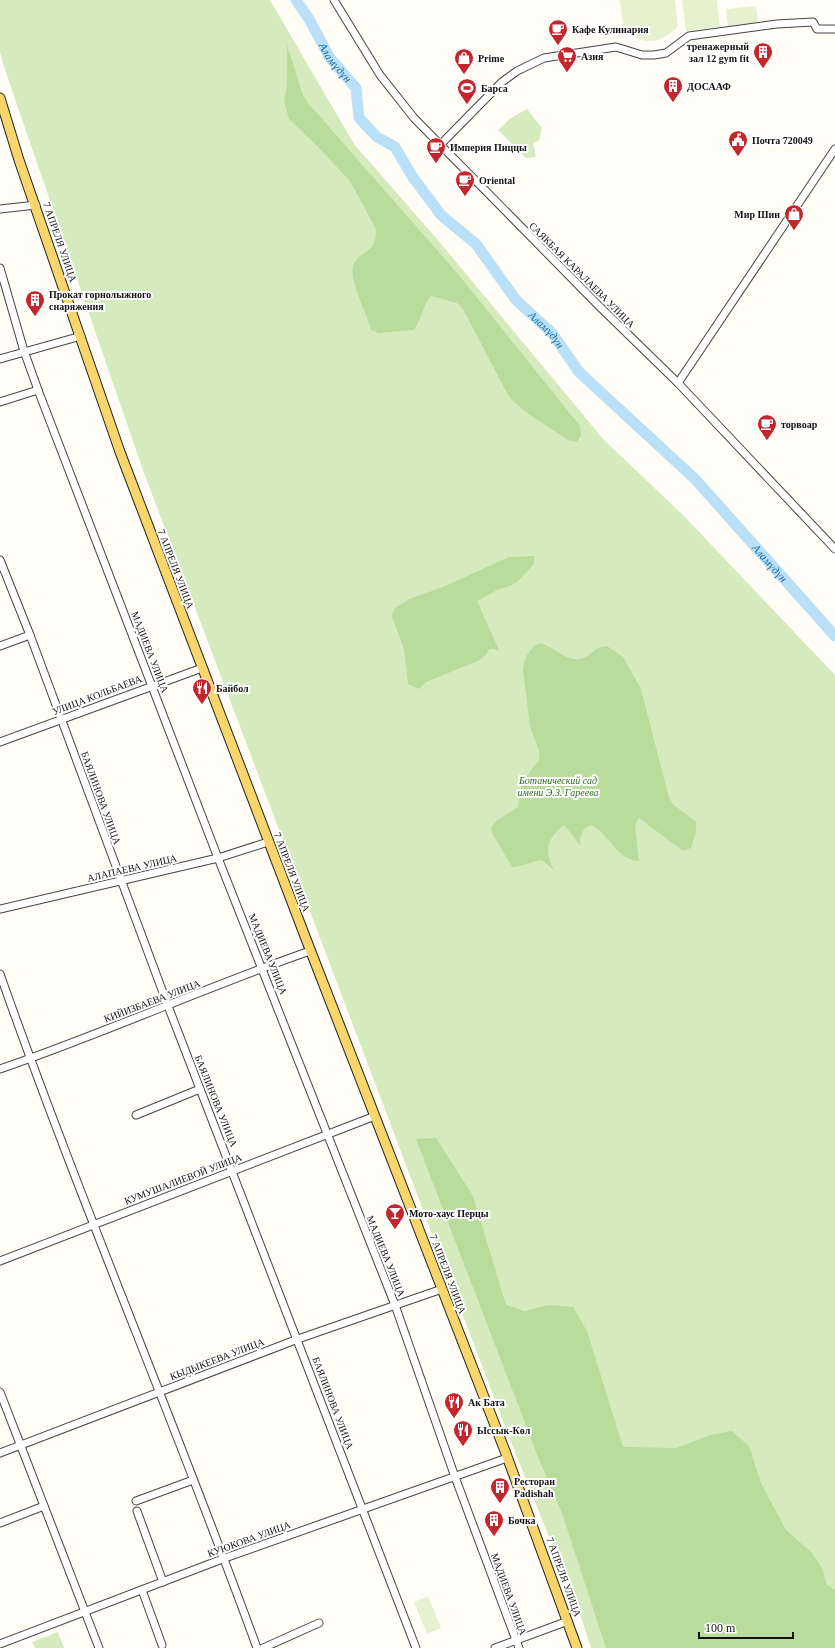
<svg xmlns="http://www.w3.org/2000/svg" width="835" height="1648" font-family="Georgia,serif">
  <rect width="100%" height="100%" fill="#fffdf5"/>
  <g fill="#d5ebbd">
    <path d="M0 0H270L354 144 437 239 604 440 683 515 835 675V1648H591L580 1614 509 1437 144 473 5 70 0 52Z"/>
    <path d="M527 109 542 128 539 140 533 143 536 157 526 158 498 130 511 118Z"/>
    <path d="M58 1632 64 1648H35L32 1642Z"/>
  </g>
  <g fill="#b9dc9c">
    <path d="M287 45 303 95 308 103 458 274 580 426 581 435 577 442 568 440 527 413 509 397 463 309 457 303 431 296C422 306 422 319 414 330L379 333 371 330C368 314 347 279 354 264 361 249 377 254 376 229L350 181 315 144 289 119 284 101 287 84Z"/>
    <path d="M534 556V564L518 581 510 586 499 589 477 601 499 650 490 649 485 656 478 661 426 682 419 689 408 684 404 649 392 616 395 608 409 599 443 587 509 557Z"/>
    <path d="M540 643C554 646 567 664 583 658 594 654 592 648 607 646L623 657 641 689 669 798 674 805 696 822V831L691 848 683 851 639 818 635 825 639 861C616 860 610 834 591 825L584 829 580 838 581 846 564 825C545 840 545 850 554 871L542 860C530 862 524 866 512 867L493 835 491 828 496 821 518 807 522 782 539 760V751L530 726 523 671C524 658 529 648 540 643Z"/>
    <path d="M436 1138 473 1196 506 1305 525 1311 548 1305 573 1307 587 1331 623 1447 676 1448 710 1435 732 1431 749 1446 761 1483 786 1530 812 1553 822 1568 827 1585 835 1590V1648H606L562 1513 540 1462 416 1139Z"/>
  </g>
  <g fill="#e6f2cf">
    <path d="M620 0H675L678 26C660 45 646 45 624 32Z"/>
    <path d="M682 0H717L720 27 686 31Z"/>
    <path d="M756 6 758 22 728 26 726 9Z"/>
    <path d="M428 1596 441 1628 427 1634 414 1602Z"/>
  </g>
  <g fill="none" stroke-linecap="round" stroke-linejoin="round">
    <path stroke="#b9e0f7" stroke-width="11" id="s1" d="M296 0 309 19 330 58 356 88 359 118 377 137 395 147 412 176 441 215 476 244 516 300 552 333 579 372 695 479 835 636"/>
    <g stroke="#444" stroke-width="9">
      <g id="minor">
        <path d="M334 0 380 75 414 118 599 306 678 383 835 549"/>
        <path d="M441 144 502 82 517 71 544 58 616 47 642 55H654L666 53 689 36 777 24 813 22 817 29H835"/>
        <path d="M0 209 36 205"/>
        <path d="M0 268 24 351 38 390 218 858 395 1305 455 1477 519 1648"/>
        <path d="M0 359 81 336"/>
        <path d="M678 383 835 149"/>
        <path d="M0 402 38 390"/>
        <path d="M0 560 30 635 168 1006 416 1648"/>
        <path d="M0 646 30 635"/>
        <path d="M0 742 202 668"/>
        <path d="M0 909 218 858 268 842"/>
        <path d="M0 974C80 1201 175 1422 257 1648"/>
        <path d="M0 1069C105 1033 206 987 310 951"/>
        <path d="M136 1115 200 1089"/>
        <path d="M0 1261 375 1116"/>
        <path d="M0 1392 99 1648"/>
        <path d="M0 1453 298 1339 442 1289"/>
        <path d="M136 1501 193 1480"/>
        <path d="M137 1511 163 1582"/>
        <path d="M0 1523 44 1506"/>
        <path d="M142 1590 162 1645"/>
        <path d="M0 1644 225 1558 507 1458"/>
        <path d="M263 1648 319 1623"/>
        <path d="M495 1648 568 1621"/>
      </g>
    </g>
    <g stroke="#222" stroke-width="11">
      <path id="major" d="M0 98 19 160 120 452 306 939 505 1451 577 1648"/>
    </g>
    <use href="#minor" stroke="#fff" stroke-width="7"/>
    <use href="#major" stroke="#f9d66b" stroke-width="9"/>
  </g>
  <defs>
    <g id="cafe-pin" transform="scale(1)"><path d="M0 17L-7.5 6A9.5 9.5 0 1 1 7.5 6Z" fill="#c4262e" stroke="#fff"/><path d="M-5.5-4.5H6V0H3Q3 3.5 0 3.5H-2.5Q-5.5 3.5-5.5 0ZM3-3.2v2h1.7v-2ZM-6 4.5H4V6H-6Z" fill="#fff"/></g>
    <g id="building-pin" transform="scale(1)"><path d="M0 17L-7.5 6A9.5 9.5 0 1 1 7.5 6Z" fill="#c4262e" stroke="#fff"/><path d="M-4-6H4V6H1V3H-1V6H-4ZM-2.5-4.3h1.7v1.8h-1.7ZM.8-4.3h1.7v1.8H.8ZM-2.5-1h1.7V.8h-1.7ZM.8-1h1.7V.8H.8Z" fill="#fff"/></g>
    <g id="supermarket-pin" transform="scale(1)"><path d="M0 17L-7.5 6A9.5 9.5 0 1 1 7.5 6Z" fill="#c4262e" stroke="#fff"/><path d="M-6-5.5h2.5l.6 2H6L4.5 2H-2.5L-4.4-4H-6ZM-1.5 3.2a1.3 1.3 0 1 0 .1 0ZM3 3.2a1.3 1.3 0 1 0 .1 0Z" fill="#fff"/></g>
    <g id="shop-pin" transform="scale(1)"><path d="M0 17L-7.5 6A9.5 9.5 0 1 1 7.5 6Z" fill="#c4262e" stroke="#fff"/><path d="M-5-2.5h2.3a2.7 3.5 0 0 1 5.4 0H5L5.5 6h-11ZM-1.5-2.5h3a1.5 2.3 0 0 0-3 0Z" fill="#fff"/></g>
    <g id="stadium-pin" transform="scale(1)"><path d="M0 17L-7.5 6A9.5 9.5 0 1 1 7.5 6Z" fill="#c4262e" stroke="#fff"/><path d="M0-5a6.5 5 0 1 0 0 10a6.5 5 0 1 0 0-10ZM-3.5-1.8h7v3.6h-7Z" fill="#fff"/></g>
    <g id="civic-pin" transform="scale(1)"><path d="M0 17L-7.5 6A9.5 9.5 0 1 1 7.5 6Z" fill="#c4262e" stroke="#fff"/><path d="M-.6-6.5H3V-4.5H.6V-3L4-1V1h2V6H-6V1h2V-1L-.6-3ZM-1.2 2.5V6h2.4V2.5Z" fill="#fff"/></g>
    <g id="restaurant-pin" transform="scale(1)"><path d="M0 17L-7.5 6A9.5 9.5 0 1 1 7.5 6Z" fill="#c4262e" stroke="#fff"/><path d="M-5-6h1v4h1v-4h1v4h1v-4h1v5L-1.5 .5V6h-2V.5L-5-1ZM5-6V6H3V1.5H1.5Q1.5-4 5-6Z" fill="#fff"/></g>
    <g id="bar-pin" transform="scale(1)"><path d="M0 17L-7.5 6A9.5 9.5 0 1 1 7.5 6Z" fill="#c4262e" stroke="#fff"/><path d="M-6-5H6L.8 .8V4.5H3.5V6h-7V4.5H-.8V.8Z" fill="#fff"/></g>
  </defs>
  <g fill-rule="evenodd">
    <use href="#cafe-pin" x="558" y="29"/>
    <use href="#building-pin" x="763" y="52"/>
    <use href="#supermarket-pin" x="567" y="56"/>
    <use href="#shop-pin" x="464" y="58"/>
    <use href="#building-pin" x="673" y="86"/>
    <use href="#stadium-pin" x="467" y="88"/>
    <use href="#civic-pin" x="738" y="140"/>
    <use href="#cafe-pin" x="436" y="147"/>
    <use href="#cafe-pin" x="465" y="180"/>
    <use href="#shop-pin" x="794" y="214"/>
    <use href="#building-pin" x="35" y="300"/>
    <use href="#cafe-pin" x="767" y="424"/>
    <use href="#restaurant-pin" x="202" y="688"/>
    <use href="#bar-pin" x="395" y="1213"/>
    <use href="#restaurant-pin" x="454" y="1402"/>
    <use href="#restaurant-pin" x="463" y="1430"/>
    <use href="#building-pin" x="500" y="1487"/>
    <use href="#building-pin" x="494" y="1520"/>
  </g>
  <g text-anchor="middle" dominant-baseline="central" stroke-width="4" stroke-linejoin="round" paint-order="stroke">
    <g font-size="10" font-weight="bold" fill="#111" stroke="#fff" text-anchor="start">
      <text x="572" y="29">Кафе Кулинария</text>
      <text x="749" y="46" text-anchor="end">тренажерный<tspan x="749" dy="12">зал 12 gym fit</tspan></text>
      <text x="581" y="56">Азия</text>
      <text x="478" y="58">Prime</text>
      <text x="687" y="86">ДОСААФ</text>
      <text x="481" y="88">Барса</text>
      <text x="752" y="140">Почта 720049</text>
      <text x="450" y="147">Империя Пиццы</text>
      <text x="479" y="180">Oriental</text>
      <text x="780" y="214" text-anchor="end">Мир Шин</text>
      <text x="49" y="294">Прокат горнолыжного<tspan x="49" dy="12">снаряжения</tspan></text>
      <text x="781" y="424">торвоар</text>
      <text x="216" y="688">Байбол</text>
      <text x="409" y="1213">Мото-хаус Перцы</text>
      <text x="468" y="1402">Ак Бата</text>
      <text x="477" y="1430">Ыссык-Көл</text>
      <text x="514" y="1481">Ресторан<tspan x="514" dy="12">Padishah</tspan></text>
      <text x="508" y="1520">Бочка</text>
    </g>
    <g font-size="10" fill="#111" stroke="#fff">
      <text transform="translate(60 242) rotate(71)">7 АПРЕЛЯ УЛИЦА</text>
      <text transform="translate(582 275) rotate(45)">САЯКБАЯ КАРАЛАЕВА УЛИЦА</text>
      <text transform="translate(176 569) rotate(69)">7 АПРЕЛЯ УЛИЦА</text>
      <text transform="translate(150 652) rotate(69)">МАДИЕВА УЛИЦА</text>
      <text transform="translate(97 695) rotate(-21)">УЛИЦА КОЛЬБАЕВА</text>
      <text transform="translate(101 798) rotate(70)">БАЯЛИНОВА УЛИЦА</text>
      <text transform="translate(132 868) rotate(-13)">АЛАПАЕВА УЛИЦА</text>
      <text transform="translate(292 872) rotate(69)">7 АПРЕЛЯ УЛИЦА</text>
      <text transform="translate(268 954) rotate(68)">МАДИЕВА УЛИЦА</text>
      <text transform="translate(152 1001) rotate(-21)">КИЙИЗБАЕВА УЛИЦА</text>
      <text transform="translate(216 1101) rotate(68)">БАЯЛИНОВА УЛИЦА</text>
      <text transform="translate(183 1179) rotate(-21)">КУМУШАЛИЕВОЙ УЛИЦА</text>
      <text transform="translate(386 1256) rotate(68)">МАДИЕВА УЛИЦА</text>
      <text transform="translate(448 1274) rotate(69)">7 АПРЕЛЯ УЛИЦА</text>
      <text transform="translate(217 1359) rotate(-21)">КЫДЫКЕЕВА УЛИЦА</text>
      <text transform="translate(333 1403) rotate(69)">БАЯЛИНОВА УЛИЦА</text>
      <text transform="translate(249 1539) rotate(-20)">КУЮКОВА УЛИЦА</text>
      <text transform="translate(564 1577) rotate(70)">7 АПРЕЛЯ УЛИЦА</text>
      <text transform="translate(509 1594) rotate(70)">МАДИЕВА УЛИЦА</text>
    </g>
    <g font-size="10" font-style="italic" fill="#2f6b1f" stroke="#fff">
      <text x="558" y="780">Ботанический сад<tspan x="558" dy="12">имени Э.З. Гареева</tspan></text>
    </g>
    <g font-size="11" font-style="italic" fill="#1768a6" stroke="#fff">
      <text stroke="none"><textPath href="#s1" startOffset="74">Аламүдүн</textPath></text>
      <text stroke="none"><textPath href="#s1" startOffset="423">Аламүдүн</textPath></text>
      <text stroke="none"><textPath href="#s1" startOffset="747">Аламүдүн</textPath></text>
    </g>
  </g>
  <path d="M699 1632v6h94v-6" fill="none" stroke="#111111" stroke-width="2"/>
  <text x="705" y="1632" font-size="12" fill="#111111" stroke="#ffffff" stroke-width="3" paint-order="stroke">100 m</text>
</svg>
